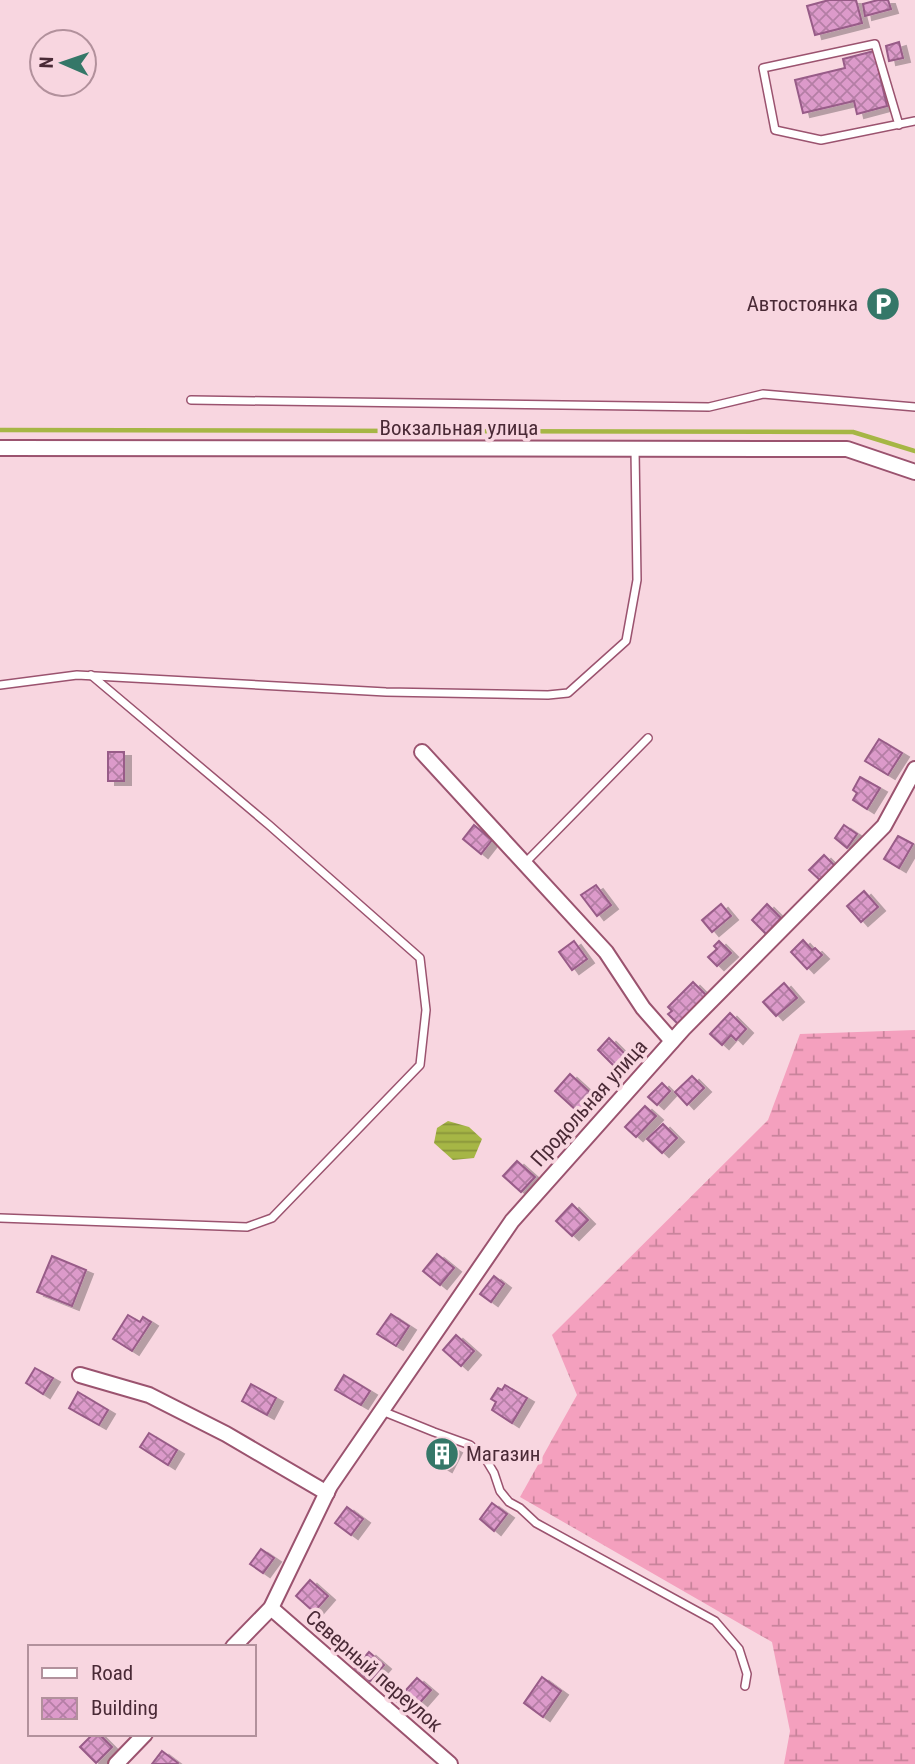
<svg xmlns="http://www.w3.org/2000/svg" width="915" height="1764" font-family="'Roboto Condensed',sans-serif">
  <defs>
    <pattern id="wetland-marsh" width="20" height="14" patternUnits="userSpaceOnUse" patternTransform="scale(1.75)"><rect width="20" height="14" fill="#f4a0be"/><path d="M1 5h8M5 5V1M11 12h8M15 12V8" fill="none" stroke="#c8839b"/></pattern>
    <pattern id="water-rules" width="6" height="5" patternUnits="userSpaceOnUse" patternTransform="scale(1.75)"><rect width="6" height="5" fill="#a6b645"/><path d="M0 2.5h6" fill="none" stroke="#89943a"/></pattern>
    <pattern id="building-cross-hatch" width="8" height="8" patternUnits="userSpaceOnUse" patternTransform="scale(1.75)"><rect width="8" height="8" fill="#dc9aca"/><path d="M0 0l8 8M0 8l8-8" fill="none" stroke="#b47ea5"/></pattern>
    <filter id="shadow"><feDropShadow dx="7" dy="4" stdDeviation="0" flood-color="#0004"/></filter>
  </defs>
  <rect width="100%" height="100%" fill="#f8d6e0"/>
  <path fill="url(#wetland-marsh)" d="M915 1030V1764H784L790 1731 772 1642 520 1497 577 1395 552 1335 768 1120 800 1034Z"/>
  <path fill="url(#water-rules)" d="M448 1121 469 1127 482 1139 474 1158 453 1160 434 1143 437 1128Z"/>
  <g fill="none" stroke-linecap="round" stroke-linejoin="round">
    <path stroke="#a6b645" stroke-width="4.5" d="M0 430 853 432 915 451"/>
  </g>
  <g fill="url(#building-cross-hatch)" stroke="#985b88" stroke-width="2" filter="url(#shadow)">
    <path d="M829 0H856L862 23 815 35 807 6Z"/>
    <path d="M878 0H888L891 9 865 16 863 4Z"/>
    <path d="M899 42 903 58 889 61 886 46Z"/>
    <path d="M874 51 887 106 857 114 854 101 803 113 795 80 845 68 843 59Z"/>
    <path d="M879 739 902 753 888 775 865 761Z"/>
    <rect x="108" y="752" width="16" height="29"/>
    <path d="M860 777 880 788 867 809 853 800 857 793 853 790Z"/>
    <path d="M474 825 492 840 481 854 463 839Z"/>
    <path d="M844 825 857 834 847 848 835 838Z"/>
    <path d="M898 836 913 844 899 868 884 859Z"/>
    <path d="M824 855 835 866 821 881 809 870Z"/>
    <path d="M596 885 611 905 597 916 581 895Z"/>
    <path d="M864 891 878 907 861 922 847 906Z"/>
    <path d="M721 904 731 916 712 932 702 920Z"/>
    <path d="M767 904 781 918 766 934 752 920Z"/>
    <path d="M803 940 812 950 815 948 822 955 807 969 791 952Z"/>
    <path d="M574 941 587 959 572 970 559 952Z"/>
    <path d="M719 941 731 953 717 966 708 957 717 949 714 946Z"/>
    <path d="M693 982 706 995 678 1024 668 1014 672 1011 668 1007Z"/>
    <path d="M784 983 797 998 776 1016 763 1002Z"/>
    <path d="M730 1013 746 1029 736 1040 731 1035 722 1045 710 1034Z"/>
    <path d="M609 1038 627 1056 616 1068 598 1050Z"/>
    <path d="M570 1074 593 1095 578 1112 555 1091Z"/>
    <path d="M692 1076 704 1088 687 1105 675 1092Z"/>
    <path d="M662 1083 670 1091 657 1105 648 1097Z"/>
    <path d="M645 1106 656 1116 636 1137 625 1127Z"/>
    <path d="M663 1124 677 1138 662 1153 647 1139Z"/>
    <path d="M517 1161 535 1177 521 1192 503 1176Z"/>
    <path d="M572 1204 588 1220 572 1236 556 1221Z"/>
    <path d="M437 1254 454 1268 440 1285 423 1271Z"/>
    <path d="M52 1256 86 1270 72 1306 37 1292Z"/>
    <path d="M494 1276 504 1284 491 1302 480 1294Z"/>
    <path d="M391 1314 409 1326 396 1346 377 1334Z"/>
    <path d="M128 1315 140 1322 143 1317 151 1322 132 1351 113 1339Z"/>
    <path d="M456 1335 474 1351 461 1366 443 1350Z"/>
    <path d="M35 1368 53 1378 43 1394 26 1383Z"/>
    <path d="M344 1375 370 1391 361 1405 335 1390Z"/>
    <path d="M251 1384 276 1398 267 1415 242 1401Z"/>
    <path d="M505 1385 527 1398 512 1423 492 1410 496 1402 491 1399 498 1388 502 1390Z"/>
    <path d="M78 1392 108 1410 99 1425 69 1408Z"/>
    <path d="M149 1433 177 1450 168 1465 140 1447Z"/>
    <path d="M438 1440 455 1449 445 1468 428 1458Z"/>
    <path d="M492 1503 507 1514 494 1531 480 1519Z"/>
    <path d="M347 1507 363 1519 351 1535 335 1523Z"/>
    <path d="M261 1549 274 1558 263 1573 250 1564Z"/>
    <path d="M310 1580 328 1596 314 1612 296 1596Z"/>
    <path d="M369 1652 384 1665 370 1681 355 1668Z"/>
    <path d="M542 1677 561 1691 543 1717 524 1703Z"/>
    <path d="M417 1678 431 1690 410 1714 396 1701Z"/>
    <path d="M93 1734H99L112 1747 96 1763 80 1747Z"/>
    <path d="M162 1751 178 1763 177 1764H152Z"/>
  </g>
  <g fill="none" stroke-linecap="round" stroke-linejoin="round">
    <g stroke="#9b536f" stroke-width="10">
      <g id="lane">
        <path d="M899 125 875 44 763 68 775 130 821 140 915 121"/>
        <path d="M191 400 709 407 763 394 915 407"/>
        <path d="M0 685 77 675 386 692 548 695 568 693 626 641 637 580 635 450"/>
        <path d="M525 863 648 738"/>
        <path d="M0 1218 247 1227 272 1218 420 1065 426 1010 420 958 269 825 91 675"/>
        <path d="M382 1411 434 1432 470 1445 485 1458 494 1473 500 1491 509 1502 520 1508 536 1523 715 1621 739 1649 747 1674 745 1686"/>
      </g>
    </g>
    <g stroke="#9b536f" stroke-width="18">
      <g id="street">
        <path d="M0 448 847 449 915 472"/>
        <path d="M422 752 606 952 643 1008 672 1041"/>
        <path d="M80 1375 149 1395 226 1434 327 1493"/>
        <path d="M271 1608 450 1764"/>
        <path d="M233 1647 271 1608 330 1486 512 1221 683 1029 884 826 915 769"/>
        <path d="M116 1764 145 1734"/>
      </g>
    </g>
    <use href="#lane" stroke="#fff" stroke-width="7"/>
    <use href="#street" stroke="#fff" stroke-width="14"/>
  </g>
  <defs>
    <g id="parking-disc" transform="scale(1.75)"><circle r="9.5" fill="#357768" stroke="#f8d6e0"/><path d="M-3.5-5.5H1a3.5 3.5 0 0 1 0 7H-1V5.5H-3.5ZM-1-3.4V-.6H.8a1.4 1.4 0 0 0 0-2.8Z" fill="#fff"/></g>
    <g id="building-disc" transform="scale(1.75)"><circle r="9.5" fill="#357768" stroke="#f8d6e0"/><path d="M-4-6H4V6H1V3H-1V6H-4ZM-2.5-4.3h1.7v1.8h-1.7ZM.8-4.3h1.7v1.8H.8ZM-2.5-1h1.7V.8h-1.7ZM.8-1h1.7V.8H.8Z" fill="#fff"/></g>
  </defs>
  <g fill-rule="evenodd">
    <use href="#parking-disc" x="883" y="304"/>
    <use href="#building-disc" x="442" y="1454"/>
  </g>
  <g text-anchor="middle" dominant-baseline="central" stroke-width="7" stroke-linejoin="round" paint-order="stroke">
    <g font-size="21" fill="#4a2a36" stroke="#f8d6e0" text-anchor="end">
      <text x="858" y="304">Автостоянка</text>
      <text x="466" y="1454" text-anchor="start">Магазин</text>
    </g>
    <g font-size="21" fill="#4a2a36" stroke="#f8d6e0">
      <text x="459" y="428">Вокзальная улица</text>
      <text transform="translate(589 1103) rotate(-48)">Продольная улица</text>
      <text transform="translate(374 1671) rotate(41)">Северный переулок</text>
    </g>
  </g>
  <rect x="28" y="1645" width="228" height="91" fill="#f8d6e0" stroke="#b2919c" stroke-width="2"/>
  <rect x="42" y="1668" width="35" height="10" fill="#ffffff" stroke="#b2919c" stroke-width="2"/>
  <text x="91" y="1680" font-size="21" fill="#4a2a36">Road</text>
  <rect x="42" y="1698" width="35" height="21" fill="url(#building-cross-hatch)" stroke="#b2919c" stroke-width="2"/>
  <text x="91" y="1715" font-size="21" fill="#4a2a36">Building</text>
  <g transform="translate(63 63) rotate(272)"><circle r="33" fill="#f8d6e0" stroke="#b2919c" stroke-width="2"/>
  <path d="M0-5L12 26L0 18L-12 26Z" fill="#357768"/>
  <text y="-10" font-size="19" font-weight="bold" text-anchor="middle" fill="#4a2a36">N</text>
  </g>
</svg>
